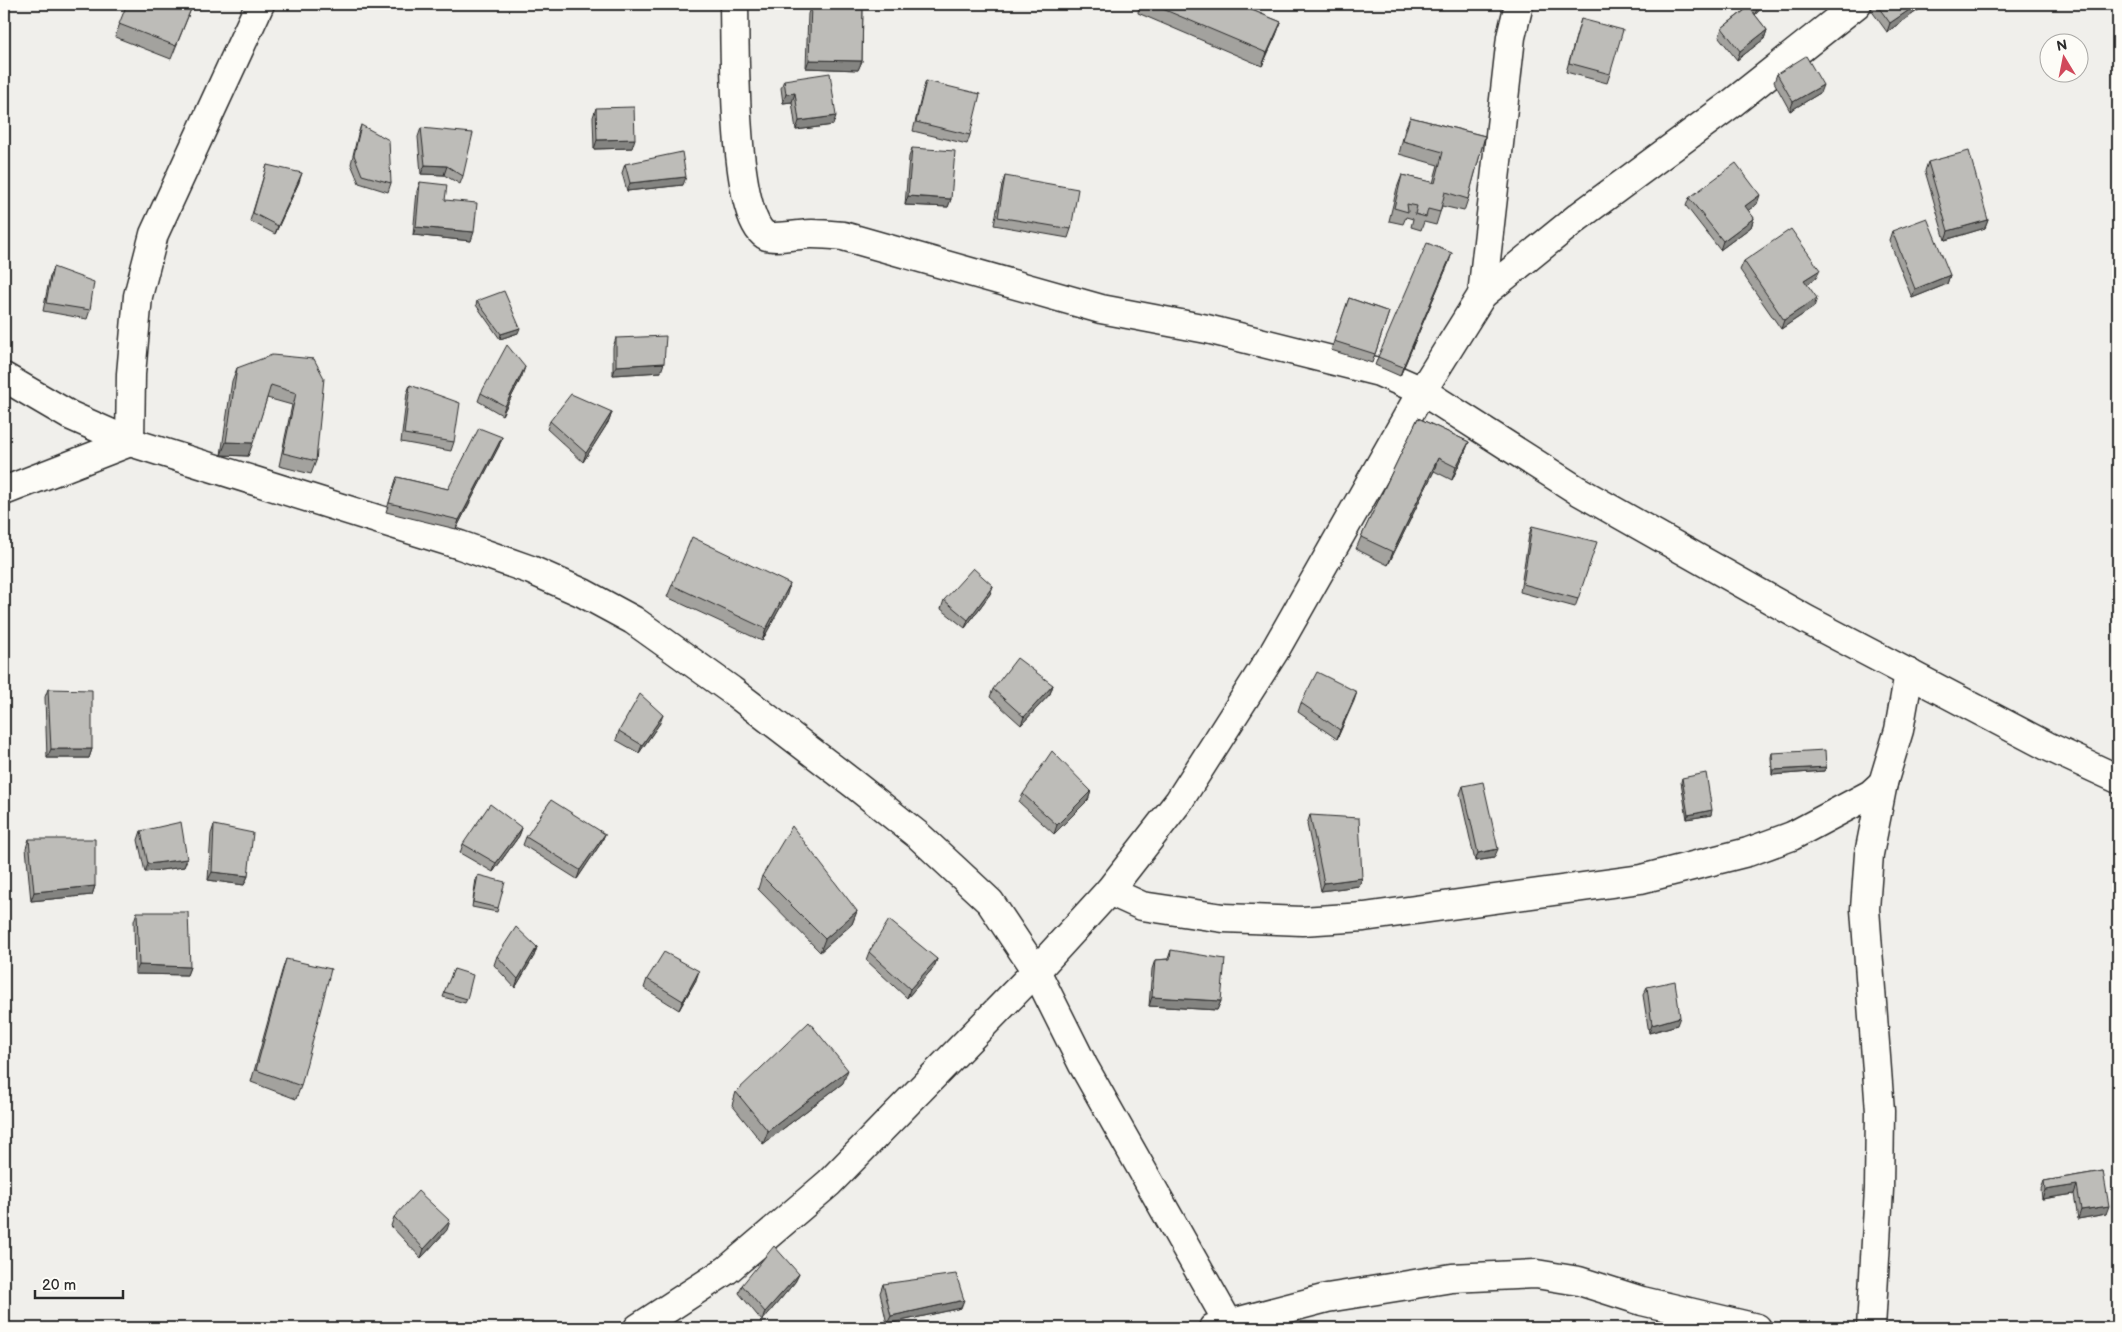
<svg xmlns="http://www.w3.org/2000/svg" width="2122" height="1332" font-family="'Balsamiq Sans',sans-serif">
  <rect width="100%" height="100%" fill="#f0efeb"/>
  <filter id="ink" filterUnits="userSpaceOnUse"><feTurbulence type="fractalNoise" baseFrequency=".02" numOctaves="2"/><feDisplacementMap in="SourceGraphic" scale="10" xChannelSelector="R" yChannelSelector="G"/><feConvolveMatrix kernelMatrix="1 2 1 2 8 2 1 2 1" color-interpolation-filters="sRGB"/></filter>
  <g filter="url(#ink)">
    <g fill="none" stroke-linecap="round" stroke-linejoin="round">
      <g stroke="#2b2b2b" stroke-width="31">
        <g id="minor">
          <path d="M734 4C735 41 732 222 767 236 776 239 802 234 812 234 822 234 833 235 843 236L1101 309 1207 329 1379 372 1422 391 1577 490 1807 620 2047 746 2118 779"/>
          <path d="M1482 295 1511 37 1519 4"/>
          <path d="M4 377 69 415 130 442 460 545 531 570 583 593 633 620 731 690 855 785 919 836 990 902 1036 971 1083 1065 1229 1324"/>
          <path d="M4 491 130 442 131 374 138 296 154 234 260 4"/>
          <path d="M1109 891 1142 906 1223 918 1302 921 1364 917 1641 879 1748 852 1792 836 1871 794 1883 783"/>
          <path d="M638 1328 727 1270 829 1183 1036 971 1109 891 1179 801 1274 652 1422 391 1482 295 1578 217 1731 104 1857 4"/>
          <path d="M1213 1328 1327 1298 1452 1278 1536 1274 1579 1281 1642 1301 1757 1328"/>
          <path d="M1871 1328 1879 1189 1880 1111 1865 909 1869 854 1883 783 1899 730 1909 673"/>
        </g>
      </g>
      <use href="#minor" stroke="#fdfcf7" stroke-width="28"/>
    </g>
    <g fill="#a3a29e" stroke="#2b2b2b">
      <path d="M127 4H193L171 59 115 37Z"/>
      <path d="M830 4H863L862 61 858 70 806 68 808 14 811 5 830 6Z"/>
      <path d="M1139 4H1237L1281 22 1276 35 1262 66 1138 13Z"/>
      <path d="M1741 4H1765L1755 15 1767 30 1764 39 1737 60 1719 37 1722 28 1746 9Z"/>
      <path d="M1874 4H1927L1887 32 1871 10Z"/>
      <path d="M1581 19 1610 74 1607 83 1566 72Z"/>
      <path d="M1777 74 1820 93 1790 111 1774 82Z"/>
      <path d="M784 80 833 125 796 130 792 102 783 103 781 88Z"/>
      <path d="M926 81 970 135 967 144 913 131 923 90Z"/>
      <path d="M596 108 632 148 594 149 593 117Z"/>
      <path d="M1410 117 1485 136 1468 199 1464 211 1442 206 1436 225 1424 222 1421 230 1411 227 1413 219 1406 217 1403 224 1389 221 1397 188 1402 175 1433 183 1438 165 1399 154 1405 129Z"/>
      <path d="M361 125 391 183 388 192 359 183 351 164 358 134Z"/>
      <path d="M421 128 463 176 460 184 444 175 421 174 418 137Z"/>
      <path d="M912 148 951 199 948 207 905 205 909 157Z"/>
      <path d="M1928 162 1988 220 1985 228 1945 240 1925 171Z"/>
      <path d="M625 164 683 185 627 191 622 173Z"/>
      <path d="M267 165 299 182 275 234 250 221Z"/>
      <path d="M1005 176 1071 229 1068 238 994 225 1002 185Z"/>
      <path d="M420 182 445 200 471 241 413 235 417 191Z"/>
      <path d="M1689 198 1757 204 1748 210 1754 218 1751 227 1720 250 1686 206Z"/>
      <path d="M1892 231 1950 275 1947 284 1912 298 1889 240Z"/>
      <path d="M1744 261 1816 278 1807 285 1814 307 1781 329 1740 270Z"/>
      <path d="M1449 262 1400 376 1375 365 1378 357Z"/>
      <path d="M53 267 90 310 87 319 43 311 50 276Z"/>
      <path d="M1349 298 1389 312 1372 363 1331 350Z"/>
      <path d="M477 301 518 333 500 339 476 305Z"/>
      <path d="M616 338 661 372 613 375V347Z"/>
      <path d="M314 359 316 461 311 474 279 466 292 405 267 398 248 456 221 455 232 381 237 368Z"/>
      <path d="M522 376 502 415 478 401 481 393Z"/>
      <path d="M410 385 454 442 451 451 401 442 407 393Z"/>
      <path d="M612 412 609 421 583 462 547 429 550 421Z"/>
      <path d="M1418 418 1469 442 1464 454 1452 480 1434 471 1388 565 1356 549 1361 537Z"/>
      <path d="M502 437 499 446 456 529 386 512 397 477 448 489Z"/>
      <path d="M1532 526 1578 599 1575 607 1520 592 1529 535Z"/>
      <path d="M672 585 786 597 762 641 667 597Z"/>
      <path d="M993 586 990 594 965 628 941 609 944 600Z"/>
      <path d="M1053 685 1050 694 1021 725 990 697 993 689Z"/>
      <path d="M48 689 92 749 89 758H47L45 697Z"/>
      <path d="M1357 692 1337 739 1298 712 1301 703Z"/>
      <path d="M660 723 639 753 616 740 619 731Z"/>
      <path d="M1772 753 1826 767 1824 771 1772 775 1771 757Z"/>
      <path d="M1682 778 1711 815 1687 819 1681 782Z"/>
      <path d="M1463 786 1494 858 1475 861 1460 794Z"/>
      <path d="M1091 791 1088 800 1054 834 1019 802 1023 794Z"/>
      <path d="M1310 815 1362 878 1359 886 1321 891 1307 824Z"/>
      <path d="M214 825 248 876 244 885 208 880 211 834Z"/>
      <path d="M522 828 519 836 493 872 460 853 463 844Z"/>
      <path d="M141 831 187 859 184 867 145 872 138 840Z"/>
      <path d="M605 834 601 843 577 879 523 845 526 837Z"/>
      <path d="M29 839 95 886 92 895 31 901 26 848Z"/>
      <path d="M478 875 498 908 497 912 472 907 476 879Z"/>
      <path d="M762 876 857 911 852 924 820 952 758 889Z"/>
      <path d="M137 912 190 967 187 975 135 974 134 921Z"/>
      <path d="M537 947 534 956 515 988 494 965 497 956Z"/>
      <path d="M1171 950 1221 1001 1217 1010 1149 1006 1152 969 1155 960 1168 959Z"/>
      <path d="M869 952 937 959 934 967 907 998 866 960Z"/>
      <path d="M286 959 301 1086 296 1099 251 1082 282 971Z"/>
      <path d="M454 969 467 999 465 1003 443 997Z"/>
      <path d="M647 979 696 980 679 1010 644 988Z"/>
      <path d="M1647 987 1677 1025 1649 1033 1643 995Z"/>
      <path d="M843 1083 763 1144 732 1105 736 1092Z"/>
      <path d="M2103 1171 2106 1214 2078 1219 2074 1194 2042 1199 2041 1189 2044 1181Z"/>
      <path d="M394 1217 447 1230 421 1258 391 1226Z"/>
      <path d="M799 1274 795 1282 762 1321 739 1293 742 1285Z"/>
      <path d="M883 1284 961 1308 887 1324 880 1293Z"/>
    </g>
    <g fill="#848481" stroke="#2b2b2b">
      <path d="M1761 4H1765L1754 16 1758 7Z"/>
      <path d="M1918 4H1927L1887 32 1890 23Z"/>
      <path d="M1281 22 1276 35 1262 66 1267 53Z"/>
      <path d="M1767 30 1764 39 1737 60 1740 51Z"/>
      <path d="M809 60 862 61 858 70 806 68Z"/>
      <path d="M1823 85 1820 93 1790 111 1793 102Z"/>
      <path d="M795 93 792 102 783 103 786 94Z"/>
      <path d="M836 116 833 125 796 130 799 121Z"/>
      <path d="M635 139 632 148 594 149 597 140Z"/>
      <path d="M425 165 447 166 444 175 421 174Z"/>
      <path d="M302 173 299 182 275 234 278 226Z"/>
      <path d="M686 177 683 185 627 191 630 183Z"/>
      <path d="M1760 195 1757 204 1742 215 1745 206Z"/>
      <path d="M908 196 951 199 948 207 905 205Z"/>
      <path d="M1754 218 1751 227 1720 250 1723 241Z"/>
      <path d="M1988 220 1985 228 1945 240 1948 231Z"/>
      <path d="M416 227 474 232 471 241 413 235Z"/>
      <path d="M1452 253 1449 262 1400 376 1403 367Z"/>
      <path d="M1820 270 1816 278 1801 289 1804 280Z"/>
      <path d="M1950 275 1947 284 1912 298 1915 289Z"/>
      <path d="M1817 298 1814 307 1781 329 1784 320Z"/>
      <path d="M520 328 518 333 500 339 501 334Z"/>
      <path d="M664 363 661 372 613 375 616 366Z"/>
      <path d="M525 367 522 376 502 415 505 406Z"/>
      <path d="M612 412 609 421 583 462 586 453Z"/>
      <path d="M502 437 499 446 456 529 459 520Z"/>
      <path d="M226 442 253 443 248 456 221 455Z"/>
      <path d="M1469 442 1464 454 1452 480 1456 467Z"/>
      <path d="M1438 458 1434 471 1388 565 1393 552Z"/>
      <path d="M790 584 786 597 762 641 766 629Z"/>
      <path d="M993 586 990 594 965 628 968 620Z"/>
      <path d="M1053 685 1050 694 1021 725 1024 717Z"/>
      <path d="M1357 692 1354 701 1337 739 1340 730Z"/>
      <path d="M663 715 660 723 639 753 642 745Z"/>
      <path d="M51 749H92L89 758H47Z"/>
      <path d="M1826 767 1824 771 1772 775 1773 770Z"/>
      <path d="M1091 791 1088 800 1054 834 1057 825Z"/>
      <path d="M1712 810 1711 815 1687 819 1688 815Z"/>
      <path d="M522 828 519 836 493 872 496 863Z"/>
      <path d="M605 834 601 843 577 879 580 870Z"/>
      <path d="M1498 849 1494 858 1475 861 1478 853Z"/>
      <path d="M187 859 184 867 145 872 148 864Z"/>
      <path d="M212 872 248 876 244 885 208 880Z"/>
      <path d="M1362 878 1359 886 1321 891 1324 883Z"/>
      <path d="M95 886 92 895 31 901 34 892Z"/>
      <path d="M857 911 852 924 820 952 825 939Z"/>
      <path d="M537 947 534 956 515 988 518 979Z"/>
      <path d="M937 959 934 967 907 998 910 989Z"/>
      <path d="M139 965 190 967 187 975 135 974Z"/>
      <path d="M699 971 696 980 679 1010 683 1001Z"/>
      <path d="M1152 997 1221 1001 1217 1010 1149 1006Z"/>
      <path d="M1680 1017 1677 1025 1649 1033 1652 1025Z"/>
      <path d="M848 1070 843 1083 763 1144 768 1131Z"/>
      <path d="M2077 1185 2074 1194 2042 1199 2045 1190Z"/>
      <path d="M2109 1206 2106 1214 2078 1219 2081 1210Z"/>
      <path d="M450 1221 447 1230 421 1258 424 1249Z"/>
      <path d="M799 1274 795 1282 762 1321 765 1312Z"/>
      <path d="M964 1300 961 1308 887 1324 891 1316Z"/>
    </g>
    <g fill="#bdbcb8" stroke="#2b2b2b">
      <path d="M127 4H193L176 46 119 24Z"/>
      <path d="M833 4H863L862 61 809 60 811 5 833 6Z"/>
      <path d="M1151 4H1237L1281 22 1267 53Z"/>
      <path d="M1754 4H1761L1758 7Z"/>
      <path d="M1876 4H1918L1890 23Z"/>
      <path d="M1749 7 1767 30 1740 51 1722 28Z"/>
      <path d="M1581 19 1623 30 1610 74 1569 63Z"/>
      <path d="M1806 56 1823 85 1793 102 1777 74Z"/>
      <path d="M830 73 836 116 799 121 795 93 786 94 784 80Z"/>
      <path d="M926 81 980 94 970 135 916 122Z"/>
      <path d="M634 107 635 139 597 140 596 108Z"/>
      <path d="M1410 117 1485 136 1468 199 1445 192 1440 212 1428 209 1426 217 1415 214 1417 206 1407 204 1408 212 1394 208 1402 175 1435 183 1443 152 1403 141Z"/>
      <path d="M361 125 389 140 391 183 362 175 354 155Z"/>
      <path d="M421 128 473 133 463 176 447 166 425 165Z"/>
      <path d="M912 148 955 151 951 199 908 196Z"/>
      <path d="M1969 151 1988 220 1948 231 1928 162Z"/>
      <path d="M682 152 686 177 630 183 625 164Z"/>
      <path d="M1736 163 1760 195 1745 206 1754 218 1723 241 1689 198Z"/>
      <path d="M267 165 302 173 278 226 253 213Z"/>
      <path d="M1005 176 1078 189 1071 229 998 217Z"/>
      <path d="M420 182 447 185 445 200 477 203 474 232 416 227Z"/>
      <path d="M1927 218 1950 275 1915 289 1892 231Z"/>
      <path d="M1791 229 1820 270 1804 280 1817 298 1784 320 1744 261Z"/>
      <path d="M1427 243 1452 253 1403 367 1378 357Z"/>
      <path d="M53 267 94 282 90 310 46 303Z"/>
      <path d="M504 291 520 328 501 334 477 301Z"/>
      <path d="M1349 298 1389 312 1375 354 1334 341Z"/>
      <path d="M666 336 664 363 616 366V338Z"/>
      <path d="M507 345 525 367 505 406 481 393Z"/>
      <path d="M272 355 314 359 324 378 316 461 283 453 296 393 271 385 253 443 226 442 237 368Z"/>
      <path d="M410 385 460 403 454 442 404 434Z"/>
      <path d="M571 394 612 412 586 453 550 421Z"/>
      <path d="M1418 418 1469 442 1456 467 1438 458 1393 552 1361 537Z"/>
      <path d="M479 428 502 437 459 520 389 503 397 477 448 489Z"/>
      <path d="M1532 526 1597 542 1578 599 1523 584Z"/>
      <path d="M692 537 790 584 766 629 672 585Z"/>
      <path d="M973 568 993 586 968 620 944 600Z"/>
      <path d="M1017 658 1053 685 1024 717 993 689Z"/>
      <path d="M1317 672 1357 692 1340 730 1301 703Z"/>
      <path d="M48 689 92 690V749H51Z"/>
      <path d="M640 694 663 715 642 745 619 731Z"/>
      <path d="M1825 750 1826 767 1773 770 1772 753Z"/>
      <path d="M1052 751 1091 791 1057 825 1023 794Z"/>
      <path d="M1706 773 1712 810 1688 815 1682 778Z"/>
      <path d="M1483 782 1498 849 1478 853 1463 786Z"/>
      <path d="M551 800 605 834 580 870 526 837Z"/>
      <path d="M490 804 522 828 496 863 463 844Z"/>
      <path d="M1310 815 1359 818 1362 878 1324 883Z"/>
      <path d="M181 822 187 859 148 864 141 831Z"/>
      <path d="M214 825 253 833 248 876 212 872Z"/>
      <path d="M792 826 857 911 825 939 762 876Z"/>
      <path d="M29 839H95V886L34 892Z"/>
      <path d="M478 875 505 882 498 908 473 902Z"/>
      <path d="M137 912H188L190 967 139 965Z"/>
      <path d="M889 920 937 959 910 989 869 952Z"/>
      <path d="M516 927 537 947 518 979 497 956Z"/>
      <path d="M1171 950 1225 959 1221 1001 1152 997 1155 960 1170 959Z"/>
      <path d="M664 952 699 971 683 1001 647 979Z"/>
      <path d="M286 959 331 969 301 1086 256 1070Z"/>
      <path d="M454 969 473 975 467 999 444 992Z"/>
      <path d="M1675 981 1680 1017 1652 1025 1647 987Z"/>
      <path d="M809 1022 848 1070 768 1131 736 1092Z"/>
      <path d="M2103 1171 2109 1206 2081 1210 2077 1185 2045 1190 2044 1181Z"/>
      <path d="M418 1191 450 1221 424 1249 394 1217Z"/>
      <path d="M774 1246 799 1274 765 1312 742 1285Z"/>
      <path d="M956 1274 964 1300 891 1316 883 1284Z"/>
    </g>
  </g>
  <rect width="2122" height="1332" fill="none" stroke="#fdfcf7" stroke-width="20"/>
  <rect x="10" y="10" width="2102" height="1312" fill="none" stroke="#2b2b2b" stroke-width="2" filter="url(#ink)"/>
  <g transform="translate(2064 58) rotate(350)"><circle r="24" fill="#fdfcf7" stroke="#a9a8a5"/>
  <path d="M0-4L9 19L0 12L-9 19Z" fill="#d1495b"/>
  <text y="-8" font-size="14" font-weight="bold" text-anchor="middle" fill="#2b2b2b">N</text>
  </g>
  <path d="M35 1290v8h88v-8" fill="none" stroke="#2b2b2b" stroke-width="2.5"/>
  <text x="42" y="1290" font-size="15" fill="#2b2b2b" stroke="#fdfcf7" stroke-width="4" paint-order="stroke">20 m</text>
</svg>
